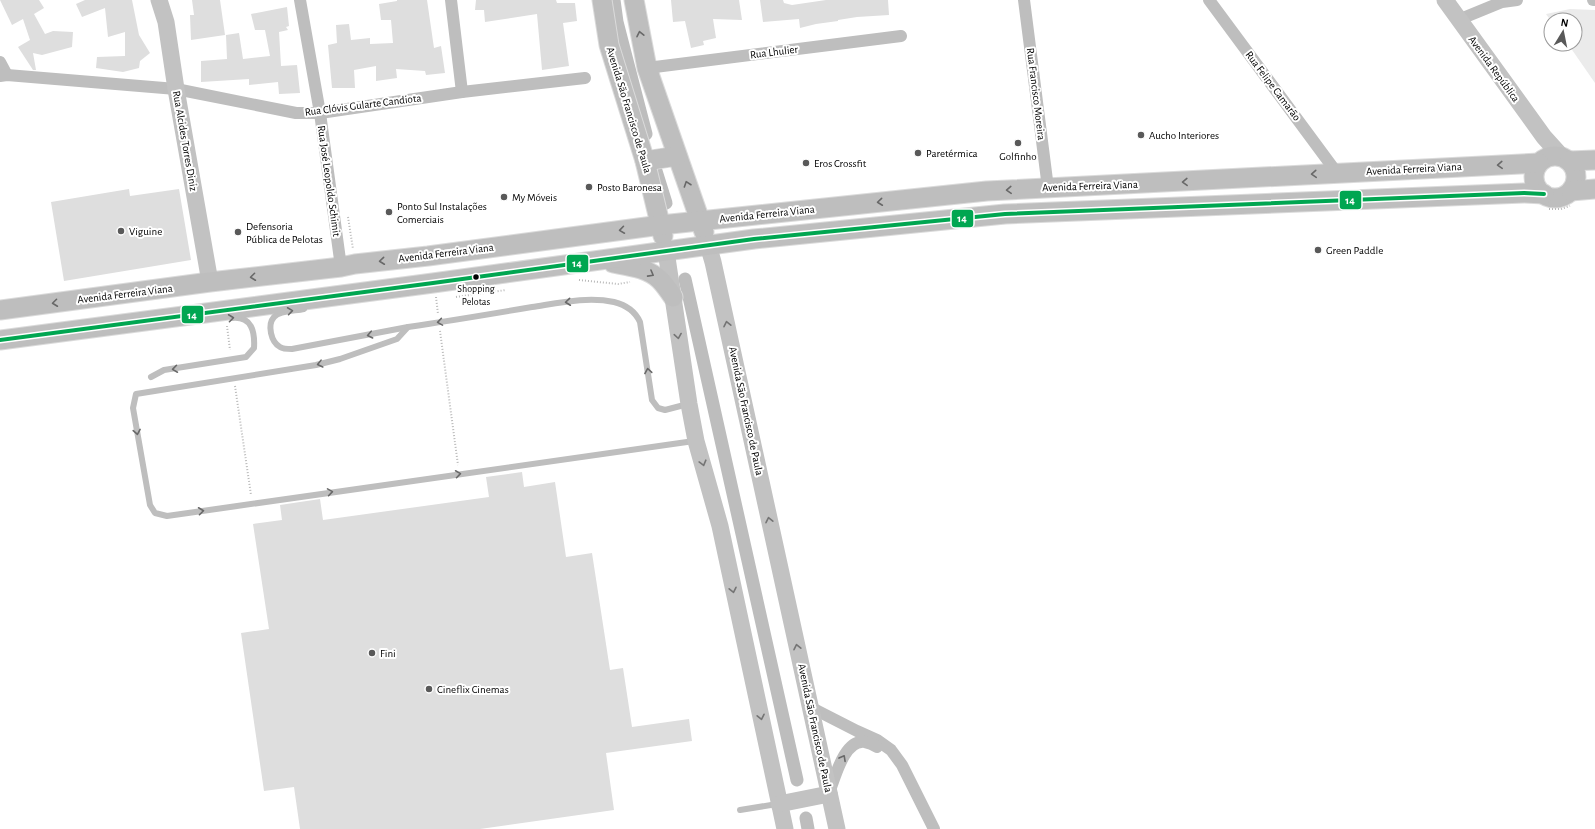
<svg xmlns="http://www.w3.org/2000/svg" width="1595" height="829" font-family="'Alegreya Sans',sans-serif">
  <rect width="100%" height="100%" fill="#fff"/>
  <path fill="#ebebeb" d="M1570 9 1595 10V83L1568 44H1575V20L1551 21 1546 14Z"/>
  <g fill="none" stroke-linecap="round" stroke-linejoin="round">
    <g stroke="#bdbdbd" stroke-width="13">
      <path d="M614 0 617 22 646 134"/>
      <path d="M656 171 666 203"/>
      <path d="M685 279 797 780"/>
      <path d="M806 818 808 829"/>
    </g>
  </g>
  <g fill="#dedede">
    <path d="M0 0H39L44 8 34 14 45 34 53 31 73 32 72 47 42 55 33 53 36 70H33L18 47 30 40 23 19 12 25Z"/>
    <path d="M85 0H132L139 35 150 53 140 61 139 68 123 72 96 68 97 57 125 56V32L108 37 105 8 82 17 76 4Z"/>
    <path d="M192 0H220L225 35 191 40 190 15H194Z"/>
    <path d="M397 0H427L434 48 441 46 445 73 426 75 425 71 396 69 397 78 376 81V66L354 70 355 88H332L328 45 337 43 336 25 349 24 351 40 370 38V44L393 43 391 20H381L379 4 397 1Z"/>
    <path d="M476 0H556L557 3H575L577 21 563 23 569 66 542 70 537 14 485 22 484 10H475Z"/>
    <path d="M671 0H739L742 20 713 19 716 38 703 41 704 45 691 48 685 21 673 22Z"/>
    <path d="M760 0H783L784 3 792 5 826 0H888L889 15 857 17 838 20V21L816 24 800 28 799 19 763 22Z"/>
    <path d="M287 7 289 26 286 27 288 30 279 32 281 66 297 65 300 93 279 94 278 82 249 85V79L201 82V61L227 59 226 35 239 33 243 59 270 56 265 30H255L251 14Z"/>
    <path d="M129 189 130 196 179 189 191 260 64 281 51 202Z"/>
    <path d="M522 472 524 487 555 482 566 557 592 553 610 670 623 668 632 727 689 719 692 741 606 753 614 810 480 829H300L294 787 264 791 241 633 269 629 253 524 282 520 280 505 320 499 323 520 489 497 486 477Z"/>
  </g>
  <g fill="none" stroke-linecap="round" stroke-linejoin="round">
    <g stroke="#dbdbdb" stroke-width="21">
      <g id="primary">
        <path d="M602 0 609 45 645 161 663 236"/>
        <path d="M634 0 647 68 704 232"/>
        <circle cx="1555" cy="177" r="21"/>
        <path d="M645 161 677 156"/>
        <path d="M1569 161 1595 160"/>
        <path d="M1571 191 1595 189"/>
        <path d="M613 263C629 266 648 268 660 280 665 285 669 291 673 297"/>
        <path d="M0 310 210 282 341 267 355 264 428 256 661 225 987 191 1539 163"/>
        <path d="M0 340 433 283 754 239 1005 214 1524 193 1544 194"/>
      </g>
    </g>
    <g stroke="#b9b9b9" stroke-width="2" stroke-dasharray="1 2" stroke-linecap="butt">
      <path d="M1549 209H1561L1570 206"/>
      <path d="M348 217 353 249"/>
      <path d="M579 280 618 284 630 282"/>
      <path d="M436 297 438 314"/>
      <path d="M456 297 506 290"/>
      <path d="M227 326 230 350"/>
      <path d="M440 331 458 465"/>
      <path d="M235 386 251 495"/>
    </g>
    <g stroke="#bebebe" stroke-width="6">
      <path d="M304 309C295 311 280 310 274 317 267 325 271 342 280 347 283 349 288 349 292 349L408 327"/>
      <path d="M151 377 164 370 246 357 254 348C255 332 252 316 232 318"/>
      <path d="M688 404 665 410 658 408 652 400 640 322C635 311 626 305 614 302 588 296 558 303 532 307 491 314 449 321 408 327L397 339 340 359 316 365 136 394 133 408 150 505 155 513 167 516 694 441"/>
      <path d="M740 810 777 804"/>
    </g>
    <g stroke="#bebebe" stroke-width="12">
      <path d="M300 0 320 113 341 267"/>
      <path d="M451 0 462 92"/>
      <path d="M1024 0 1048 188"/>
      <path d="M1209 0 1337 173"/>
      <path d="M1593 0H1595"/>
      <path d="M1458 20 1502 2 1517 0"/>
      <path d="M0 62 7 75"/>
      <path d="M647 68 901 36"/>
      <path d="M0 76 7 75 176 89 296 113H320L462 92 585 78"/>
      <path d="M810 707 857 731 877 740 891 750 902 765 934 829"/>
      <path d="M829 793C835 778 844 739 865 742 870 743 874 745 877 747"/>
    </g>
    <g stroke="#c2c2c2" stroke-width="17">
      <path d="M159 0 166 22 176 89 210 282"/>
      <path d="M1445 0 1544 137 1563 158"/>
      <path d="M708 245 713 262 837 829"/>
      <path d="M666 251 689 404 696 441 720 526 785 829"/>
      <path d="M779 804 829 794"/>
    </g>
    <use href="#primary" stroke="#bebebe" stroke-width="19"/>
    <g stroke="#fff" stroke-width="7">
      <path id="bus-1" d="M0 340 433 283 754 239 1005 214 1524 193 1544 194"/>
    </g>
    <use href="#bus-1" stroke="#00a651" stroke-width="4"/>
  </g>
  <defs><path id="oneway-chevron" d="M-2-3.5L2.5 0L-2 3.5" fill="none" stroke-width="1.6" stroke-linecap="round" stroke-linejoin="round"/></defs>
  <g stroke="#686868">
    <use href="#oneway-chevron" transform="translate(640 34) rotate(-102)"/>
    <use href="#oneway-chevron" transform="translate(1500 165) rotate(177)"/>
    <use href="#oneway-chevron" transform="translate(1314 174) rotate(176)"/>
    <use href="#oneway-chevron" transform="translate(1185 182) rotate(178)"/>
    <use href="#oneway-chevron" transform="translate(687 184) rotate(-109)"/>
    <use href="#oneway-chevron" transform="translate(1009 190) rotate(177)"/>
    <use href="#oneway-chevron" transform="translate(880 202) rotate(174)"/>
    <use href="#oneway-chevron" transform="translate(622 230) rotate(172)"/>
    <use href="#oneway-chevron" transform="translate(382 261) rotate(174)"/>
    <use href="#oneway-chevron" transform="translate(651 274) rotate(29)"/>
    <use href="#oneway-chevron" transform="translate(253 277) rotate(173)"/>
    <use href="#oneway-chevron" transform="translate(568 302) rotate(174)"/>
    <use href="#oneway-chevron" transform="translate(55 303) rotate(173)"/>
    <use href="#oneway-chevron" transform="translate(290 311) rotate(-8)"/>
    <use href="#oneway-chevron" transform="translate(231 318) rotate(-7)"/>
    <use href="#oneway-chevron" transform="translate(440 322) rotate(171)"/>
    <use href="#oneway-chevron" transform="translate(370 335) rotate(168)"/>
    <use href="#oneway-chevron" transform="translate(320 364) rotate(166)"/>
    <use href="#oneway-chevron" transform="translate(175 369) rotate(172)"/>
    <use href="#oneway-chevron" transform="translate(648 371) rotate(-99)"/>
    <use href="#oneway-chevron" transform="translate(137 432) rotate(80)"/>
    <use href="#oneway-chevron" transform="translate(458 474) rotate(-8)"/>
    <use href="#oneway-chevron" transform="translate(330 492) rotate(-9)"/>
    <use href="#oneway-chevron" transform="translate(201 511) rotate(-7)"/>
    <use href="#oneway-chevron" transform="translate(843 758) rotate(-61)"/>
  </g>
  <g stroke="#747474">
    <use href="#oneway-chevron" transform="translate(727 324) rotate(-102)"/>
    <use href="#oneway-chevron" transform="translate(678 336) rotate(81)"/>
    <use href="#oneway-chevron" transform="translate(703 463) rotate(75)"/>
    <use href="#oneway-chevron" transform="translate(769 520) rotate(-102)"/>
    <use href="#oneway-chevron" transform="translate(733 590) rotate(78)"/>
    <use href="#oneway-chevron" transform="translate(797 647) rotate(-102)"/>
    <use href="#oneway-chevron" transform="translate(761 717) rotate(78)"/>
  </g>
  <g fill="#595959" stroke="#fff" stroke-width="1.5">
    <circle cx="1141" cy="135" r="4"/>
    <circle cx="1018" cy="143" r="4"/>
    <circle cx="918" cy="153" r="4"/>
    <circle cx="806" cy="163" r="4"/>
    <circle cx="589" cy="187" r="4"/>
    <circle cx="504" cy="197" r="4"/>
    <circle cx="389" cy="212" r="4"/>
    <circle cx="121" cy="231" r="4"/>
    <circle cx="238" cy="232" r="4"/>
    <circle cx="1318" cy="250" r="4"/>
    <circle cx="372" cy="653" r="4"/>
    <circle cx="429" cy="689" r="4"/>
  </g>
  <circle fill="#000" stroke="#fff" stroke-width="1.5" cx="476" cy="277" r="3.5"/>
  <g text-anchor="middle" dominant-baseline="central" stroke-width="4" stroke-linejoin="round" paint-order="stroke">
    <g font-size="10" fill="#000" stroke="#fff">
      <text x="476" y="289">Shopping<tspan x="476" dy="13">Pelotas</tspan></text>
    </g>
    <g font-size="11" fill="#000" stroke="#fff">
      <text transform="translate(774 52) rotate(-7)">Rua Lhulier</text>
      <text transform="translate(1494 69) rotate(54)">Avenida República</text>
      <text transform="translate(1273 86) rotate(53)">Rua Felipe Camarão</text>
      <text transform="translate(1036 94) rotate(83)">Rua Francisco Moreira</text>
      <text transform="translate(363 105) rotate(-7)">Rua Clóvis Gularte Candiota</text>
      <text transform="translate(629 110) rotate(73)">Avenida São Francisco de Paula</text>
      <text transform="translate(185 141) rotate(80)">Rua Alcides Torres Diniz</text>
      <text transform="translate(1414 169) rotate(-3)">Avenida Ferreira Viana</text>
      <text transform="translate(329 181) rotate(82)">Rua José Leopoldo Schimit</text>
      <text transform="translate(1090 186) rotate(-2)">Avenida Ferreira Viana</text>
      <text transform="translate(767 214) rotate(-6)">Avenida Ferreira Viana</text>
      <text transform="translate(446 253) rotate(-7)">Avenida Ferreira Viana</text>
      <text transform="translate(125 294) rotate(-7)">Avenida Ferreira Viana</text>
      <text transform="translate(746 411) rotate(78)">Avenida São Francisco de Paula</text>
      <text transform="translate(815 728) rotate(78)">Avenida São Francisco de Paula</text>
    </g>
    <g font-size="11" fill="#000" stroke="#fff" text-anchor="start">
      <text x="1149" y="135">Aucho Interiores</text>
      <text x="926" y="153">Paretérmica</text>
      <text x="1018" y="156" text-anchor="middle">Golfinho</text>
      <text x="814" y="163">Eros Crossfit</text>
      <text x="597" y="187">Posto Baronesa</text>
      <text x="512" y="197">My Móveis</text>
      <text x="397" y="206">Ponto Sul Instalações<tspan x="397" dy="13">Comerciais</tspan></text>
      <text x="246" y="226">Defensoria<tspan x="246" dy="13">Pública de Pelotas</tspan></text>
      <text x="129" y="231">Viguine</text>
      <text x="1326" y="250">Green Paddle</text>
      <text x="380" y="653">Fini</text>
      <text x="437" y="689">Cineflix Cinemas</text>
    </g>
  </g>
  <g stroke="#fff" stroke-width="1.5">
    <rect x="1339" y="190" width="23" height="20" rx="4" fill="#00a651"/>
    <rect x="951" y="209" width="23" height="19" rx="4" fill="#00a651"/>
    <rect x="566" y="254" width="23" height="19" rx="4" fill="#00a651"/>
    <rect x="181" y="305" width="23" height="19" rx="4" fill="#00a651"/>
  </g>
  <g font-size="11" text-anchor="middle" font-weight="bold" fill="#fff">
    <text x="1350" y="204">14</text>
    <text x="962" y="222">14</text>
    <text x="577" y="267">14</text>
    <text x="192" y="319">14</text>
  </g>
  <g transform="translate(1563 32) rotate(10)"><circle r="19" fill="#ffffff" stroke="#999999"/>
  <path d="M0-3L7 15L0 10L-7 15Z" fill="#595959"/>
  <text y="-6" font-size="11" font-weight="bold" text-anchor="middle" fill="#000000">N</text>
  </g>
</svg>
